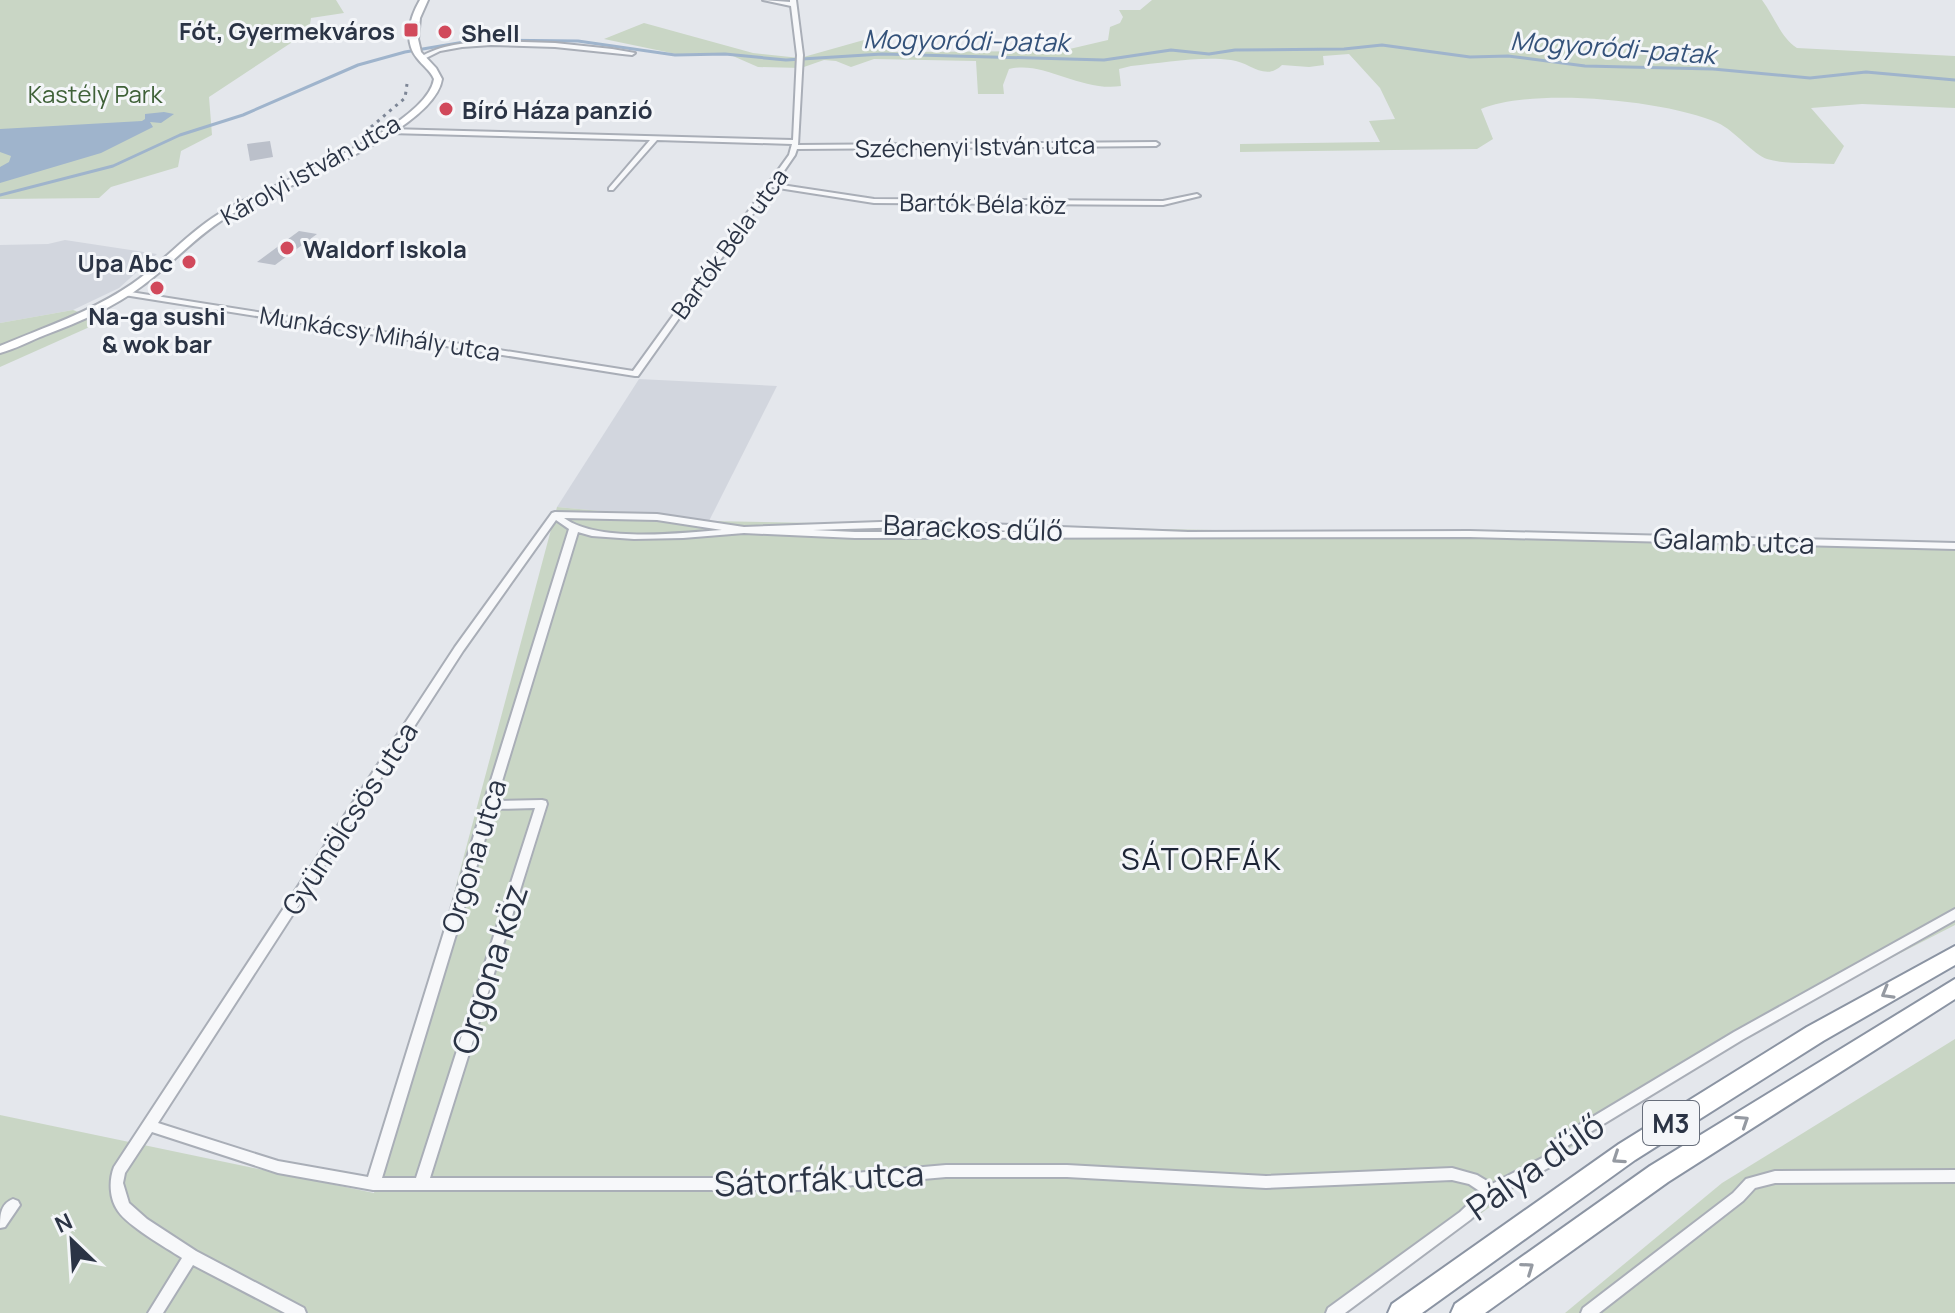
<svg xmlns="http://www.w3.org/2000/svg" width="1955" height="1313" font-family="Manrope,sans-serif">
  <rect width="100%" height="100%" fill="#e4e7ec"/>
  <g fill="#d2d6de">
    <path d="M65 240 157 254 119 288 73 310 0 323V245L48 244Z"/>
    <path d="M639 379 777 386 709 521 557 507Z"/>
  </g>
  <g fill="#c9d6c5">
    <path d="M0 0H336L344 13 311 18 309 31 209 97 212 135 181 151 178 167 111 187 99 198 0 199Z"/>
    <path d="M1152 0H1762C1774 16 1781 38 1797 48L1955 56V108L1862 104 1811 108 1844 146 1834 164C1814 162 1787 165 1767 159 1754 155 1734 130 1718 123 1667 100 1532 87 1481 109L1493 139 1477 149 1240 152V144L1380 142 1369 121 1395 119 1380 88 1349 54 1323 56 1324 65 1309 67 1282 65C1265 82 1250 62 1231 60 1199 56 1163 63 1131 66L1119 69 1121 86C1080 92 1044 60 1009 69L1003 85 1004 94H978L976 61 874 59 851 67 836 61 824 60 801 68 758 67 726 53 676 54 604 39 644 23 753 53 800 58 871 38 885 49 897 52 1061 51 1108 40 1110 27 1120 23 1123 17 1119 10H1140Z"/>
    <path d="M73 310 103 321 0 367V323Z"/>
    <path d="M557 507 709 521 1955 543V925L1842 983 1614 1116 1345 1313H0V1115L374 1193Z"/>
    <path d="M1955 1039V1313H1565L1722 1183Z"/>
  </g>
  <path fill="#9fb4cc" d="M164 112 174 114 161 123 150 122 153 127 101 153 0 183V167L9 162 11 156 0 152V129L142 121 145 119V114Z"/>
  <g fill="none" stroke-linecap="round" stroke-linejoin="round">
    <path stroke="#9fb4cc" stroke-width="3" d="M0 195 113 166 180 135 243 115 358 65 405 52 476 40 578 41 675 55 725 54 786 60 882 54 1104 60 1171 50 1209 54 1235 50 1344 49 1382 45 1470 57 1508 56 1585 66 1713 69 1810 78 1866 72 1955 80"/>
  </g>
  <g fill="#bbc0ca">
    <path d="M270 141 273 157 250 161 247 144Z"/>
    <path d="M299 231 317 234 275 265 257 262Z"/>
  </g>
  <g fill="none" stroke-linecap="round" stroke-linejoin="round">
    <g stroke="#a9aeb7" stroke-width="4">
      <g id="street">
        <path d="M763 0 790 2V0H796L803 55 798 145 1156 142 1159 144 1156 146 797 149 795 155 775 184 874 199 1163 201 1197 194 1200 196 1163 205 874 203 772 187 638 376H635L124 295 120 293 124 291 633 371 789 155 792 144 657 140 613 190H609V188L650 140 389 133 386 131 389 129 793 140 797 55 791 6Z"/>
        <path d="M491 41 555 43 612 49 635 53 632 55 555 47 491 45 462 47 440 51 424 59 419 58C441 44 466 43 491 41Z"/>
        <path d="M555 512 657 514 744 527 908 521 1188 532 1470 531 1955 543V549L1470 537 855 538 744 533 683 538 634 539 592 536 578 532 496 801 542 800 546 801 547 804 430 1178H798L946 1165H1067L1266 1176 1452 1168 1477 1175 1492 1184 1542 1158 1554 1140 1734 1032 1955 909V920L1742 1040 1564 1148 1552 1166 1497 1195 1470 1220 1345 1313H1326L1328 1308 1460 1212 1481 1192 1469 1184 1452 1180 1266 1188 1067 1177H946L798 1190H373L278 1173 152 1132 125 1173 123 1183 129 1203 147 1219 196 1251 304 1308 306 1313H285L193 1265 163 1313H148L182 1258C165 1247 128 1226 118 1211 109 1198 109 1180 114 1167L455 647 552 513ZM564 518 657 520 722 530C681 533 598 543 564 518ZM556 520 569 529 368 1177 278 1161 158 1123 463 651ZM908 527 1044 532H855L813 530ZM535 808 416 1178H382L494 809Z"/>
        <path d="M1955 1170V1182L1775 1183 1755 1188 1743 1201 1599 1313H1581L1583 1308 1733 1193 1746 1179 1775 1171Z"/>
        <path d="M13 1199 18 1201 20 1205 5 1227 0 1228C0 1216 0 1204 13 1199Z"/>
      </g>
    </g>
    <g stroke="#a9aeb7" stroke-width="4">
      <path id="secondary" d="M420 0H428L420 18 418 39 421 52 436 68 442 79C434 133 272 190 227 217 196 236 172 264 142 286 113 308 79 322 45 335 30 341 15 349 0 353V346C45 327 91 312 132 284 165 261 191 229 227 209 269 185 426 129 434 79 430 70 423 66 417 58 403 41 410 17 420 0Z"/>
    </g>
    <g stroke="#8b94a3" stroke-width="4">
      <g id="highway">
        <path d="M1955 946V965L1823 1041 1635 1160 1422 1313H1388L1392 1304 1619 1144 1807 1027Z"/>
        <path d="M1955 979V999L1668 1182 1485 1313H1451L1455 1304 1650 1166Z"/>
      </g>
    </g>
    <use href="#street" fill="#f7f8fa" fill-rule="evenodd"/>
    <use href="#secondary" fill="#fff" fill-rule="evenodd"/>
    <use href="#highway" fill="#fff" fill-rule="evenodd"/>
    <path stroke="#7d8696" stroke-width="3" stroke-dasharray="3 5" stroke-linecap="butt" d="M371 127 405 98 407 84"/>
  </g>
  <defs><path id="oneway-chevron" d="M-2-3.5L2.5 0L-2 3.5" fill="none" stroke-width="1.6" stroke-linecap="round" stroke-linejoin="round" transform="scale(2)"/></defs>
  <g stroke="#959aa2">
    <use href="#oneway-chevron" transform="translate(1887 993) rotate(150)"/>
    <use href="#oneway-chevron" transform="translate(1743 1121) rotate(-33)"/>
    <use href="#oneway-chevron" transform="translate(1618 1158) rotate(146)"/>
    <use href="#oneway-chevron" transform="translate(1528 1268) rotate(-35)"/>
  </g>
  <g fill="#d1495b" stroke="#f4f6f9" stroke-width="3">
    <rect x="403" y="22" width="16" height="16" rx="4"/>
    <circle cx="445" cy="32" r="8"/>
    <circle cx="446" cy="109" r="8"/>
    <circle cx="287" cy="248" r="8"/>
    <circle cx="189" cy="262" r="8"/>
    <circle cx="157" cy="288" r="8"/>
  </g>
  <g text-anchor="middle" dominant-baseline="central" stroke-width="6" stroke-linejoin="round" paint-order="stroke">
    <g font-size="24" font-weight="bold" fill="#2b3445" stroke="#f4f6f9" text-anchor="start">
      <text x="395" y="30" text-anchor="end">Fót, Gyermekváros</text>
      <text x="461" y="32">Shell</text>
      <text x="462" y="109">Bíró Háza panzió</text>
      <text x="303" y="248">Waldorf Iskola</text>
      <text x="173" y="262" text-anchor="end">Upa Abc</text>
      <text x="157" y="315" text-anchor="middle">Na-ga sushi<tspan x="157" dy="28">&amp; wok bar</tspan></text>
    </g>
    <g font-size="24" fill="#3f6138" stroke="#f4f6f9">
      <text x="95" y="93">Kastély Park</text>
    </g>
    <g font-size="24" fill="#2b3445" stroke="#f4f6f9">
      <text transform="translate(975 146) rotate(-1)">Széchenyi István utca</text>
      <text transform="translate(310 169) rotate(-29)">Károlyi István utca</text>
      <text transform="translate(983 203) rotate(1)">Bartók Béla köz</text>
      <text transform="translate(729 243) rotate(-54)">Bartók Béla utca</text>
      <text transform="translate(380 333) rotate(9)">Munkácsy Mihály utca</text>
    </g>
    <g font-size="26" font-style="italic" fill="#34527a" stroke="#f4f6f9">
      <text transform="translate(966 40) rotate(1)">Mogyoródi-patak</text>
      <text transform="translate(1613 47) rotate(4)">Mogyoródi-patak</text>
    </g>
    <rect fill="#f4f6f9" stroke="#676e7b" stroke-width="2" x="1643" y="1101" width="56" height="44" rx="6"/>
    <g font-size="26" font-weight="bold" fill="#2b3445">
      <text x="1671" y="1123">M3</text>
    </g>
    <g font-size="28" fill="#2b3445" stroke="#f4f6f9">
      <text transform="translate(973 527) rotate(2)">Barackos dűlő</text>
      <text transform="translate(1734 540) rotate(2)">Galamb utca</text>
      <text transform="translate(349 818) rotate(-57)">Gyümölcsös utca</text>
      <text transform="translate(473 856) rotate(-73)">Orgona utca</text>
    </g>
    <g font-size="30" letter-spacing="2" fill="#1d2536" stroke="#f4f6f9">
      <text x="1202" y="858">SÁTORFÁK</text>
    </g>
    <g font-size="34" fill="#2b3445" stroke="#f4f6f9">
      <text transform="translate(489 969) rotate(-72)">Orgona köz</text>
      <text transform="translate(1535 1166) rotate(-35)">Pálya dűlő</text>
      <text transform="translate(819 1178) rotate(-3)">Sátorfák utca</text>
    </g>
  </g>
  <g transform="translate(72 1241) rotate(335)" stroke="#f4f6f9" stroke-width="6" paint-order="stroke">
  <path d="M0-6L14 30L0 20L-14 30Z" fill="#2b3445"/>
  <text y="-12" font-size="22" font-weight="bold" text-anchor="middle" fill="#2b3445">N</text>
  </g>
</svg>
